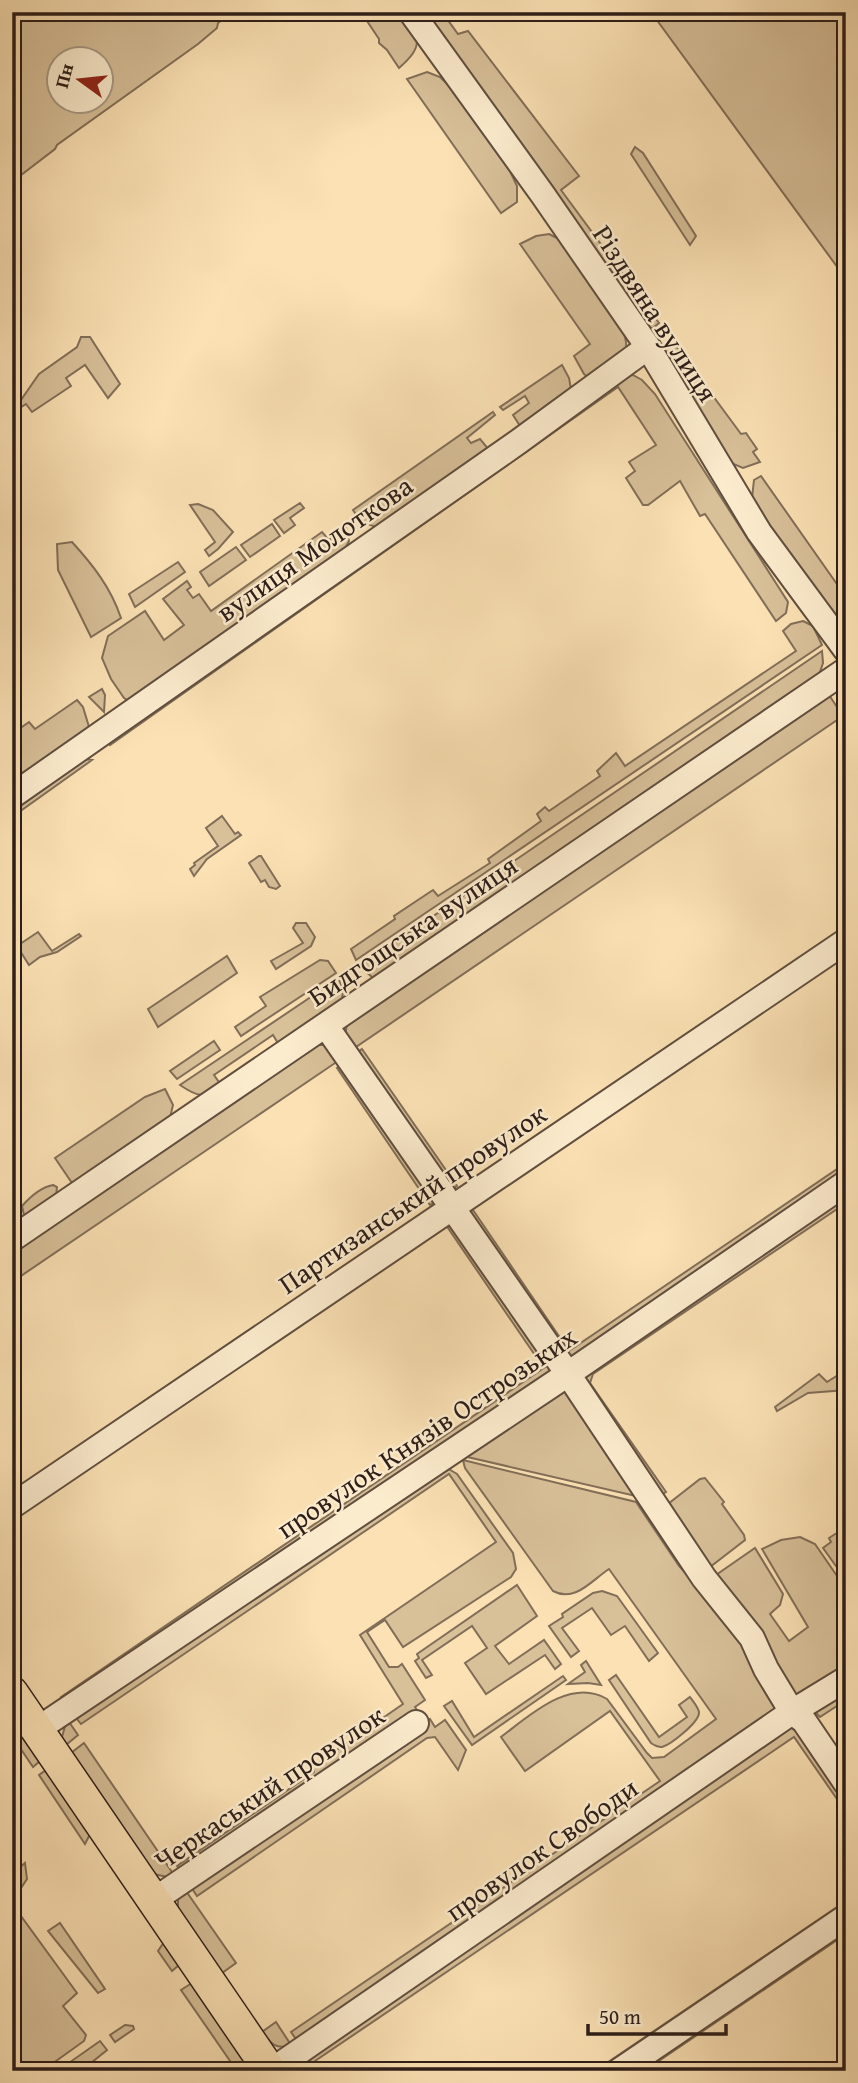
<svg xmlns="http://www.w3.org/2000/svg" width="858" height="2083" font-family="'Gentium Book Plus',serif">
  <rect width="100%" height="100%" fill="#fbe1b4"/>
  <filter id="stains"><feTurbulence type="fractalNoise" baseFrequency=".00286" numOctaves="4"/><feColorMatrix values="0 0 0 0 .2 0 0 0 0 .09 0 0 0 0 .02 0 0 0 .5 -.17"/></filter>
  <radialGradient id="worn" r=".72"><stop offset=".6" stop-color="#630" stop-opacity="0"/><stop offset="1" stop-color="#630" stop-opacity=".3"/></radialGradient>
  <g fill="#d8c099" stroke="#826e58" stroke-width="2" fill-rule="evenodd">
    <path d="M12 12H233L218 23 217 28 198 44 57 145 55 149 12 182ZM60 60H102V102H60Z"/>
    <path d="M361 12H401C420 38 425 45 399 68L387 50 379 43V39Z"/>
    <path d="M421 12H442L458 34 468 31 579 176 561 190 659 323 653 328H648Z"/>
    <path d="M651 12H846V279Z"/>
    <path d="M427 72 440 77 465 101 509 169 517 186V202L501 213 407 79Z"/>
    <path d="M635 147 643 153 696 236 690 245 631 154Z"/>
    <path d="M549 234 559 239C577 262 630 320 626 349L588 377 584 374 574 356 590 344 520 244 536 236Z"/>
    <path d="M81 337H90L120 384 108 398 85 365 66 378 71 386 32 412 26 404 12 413 39 374 77 347Z"/>
    <path d="M671 339 741 434 746 433 757 449 753 452 760 462 743 468 724 460 662 352 664 344Z"/>
    <path d="M562 365 569 378 571 389 522 429 513 415 529 403 525 396 503 410 500 407Z"/>
    <path d="M633 375 642 380 655 394 788 602 786 613 776 621 705 514 700 516 680 481 648 505H643L626 478 635 471 629 462 656 445 618 387 110 745 108 742 625 376Z"/>
    <path d="M493 412 495 415 467 438 471 443 480 439 490 451 378 527C366 525 359 520 353 510Z"/>
    <path d="M761 476 846 597V631L754 507 752 498 754 480Z"/>
    <path d="M300 503 304 508 290 518 295 525 284 533 274 520Z"/>
    <path d="M198 504 213 510 233 532 218 549 209 556 205 550 215 542 190 505Z"/>
    <path d="M272 524 280 536 250 557 241 545Z"/>
    <path d="M346 528 349 541 344 551 129 701 124 698 111 679 102 658 108 636 145 611 164 640 184 625 163 599 187 581 191 587 187 590 193 598 199 594 211 611 322 532 329 540Z"/>
    <path d="M72 542C93 565 111 588 121 618L91 637 58 570 57 544Z"/>
    <path d="M236 547 246 560 209 586 200 572Z"/>
    <path d="M178 562 185 572 135 607 129 594Z"/>
    <path d="M803 621 813 626 822 645 356 960 351 949 395 919 394 916 433 890 438 896 490 863 488 859 541 821 537 814 545 807 549 811 600 776 597 771 616 753 625 766 796 651 783 631 791 624Z"/>
    <path d="M822 651 823 663 819 675 374 979 360 966Z"/>
    <path d="M102 689 105 695 104 712 89 697Z"/>
    <path d="M829 695 843 716 353 1049C348 1040 343 1032 348 1023Z"/>
    <path d="M77 700 83 707 89 727 12 786V734L29 722 35 729Z"/>
    <path d="M84 759 92 760 12 817V806Z"/>
    <path d="M222 816 235 834 238 832 241 835 207 859 194 876 190 869 195 865 194 863 218 846 206 828Z"/>
    <path d="M259 856H261L280 886 276 889 269 887 265 880 261 882 249 863Z"/>
    <path d="M296 923H306L315 937 311 946 276 969 271 961 303 943 293 928Z"/>
    <path d="M38 932 52 951 79 934 81 936 57 952 40 957 29 965 17 946Z"/>
    <path d="M227 956 237 973 158 1027 148 1009Z"/>
    <path d="M320 960 328 961 336 973 241 1036 235 1027 266 1006 260 997Z"/>
    <path d="M339 978 343 992 342 999 279 1045 273 1035 214 1075 221 1085C202 1098 199 1098 180 1085Z"/>
    <path d="M214 1041 220 1050 177 1079 170 1071Z"/>
    <path d="M316 1045H325L341 1059 12 1282V1253Z"/>
    <path d="M362 1049 457 1186 451 1190 358 1052Z"/>
    <path d="M344 1065 441 1198 430 1205 337 1068Z"/>
    <path d="M165 1089 173 1105 170 1118 75 1183H72L55 1158 145 1097Z"/>
    <path d="M846 1163V1174L572 1361 563 1355Z"/>
    <path d="M53 1185 57 1187 56 1196 28 1215H24L22 1206C30 1197 42 1187 53 1185Z"/>
    <path d="M846 1189V1203L593 1374 590 1383 666 1492 661 1495 584 1382 587 1367Z"/>
    <path d="M473 1210 567 1348 561 1352 467 1214Z"/>
    <path d="M457 1222 550 1359 541 1364 448 1228Z"/>
    <path d="M551 1363 552 1373 63 1702 61 1697Z"/>
    <path d="M846 1370V1390L808 1393 777 1411 775 1407 819 1374 827 1382Z"/>
    <path d="M561 1386 640 1497 463 1456Z"/>
    <path d="M463 1460 636 1502 679 1566 750 1645 776 1702 775 1711 298 2042 291 2032 660 1781 610 1711 525 1771 501 1737C529 1716 570 1677 607 1699L647 1753 652 1758 664 1757 716 1719 609 1569C592 1580 575 1603 553 1591L465 1468Z"/>
    <path d="M447 1468 457 1474 513 1553 516 1569 511 1577 403 1647 385 1620 367 1632 389 1667H398L402 1664 425 1700 415 1707 419 1713 182 1871 177 1866 314 1772 312 1767 403 1704 360 1635 496 1542 449 1474 81 1724 73 1714Z"/>
    <path d="M705 1478 724 1502 722 1504 744 1535 745 1540 710 1567 668 1504 700 1479Z"/>
    <path d="M846 1527V1561L840 1566 846 1574V1580L823 1548 831 1542 829 1538Z"/>
    <path d="M800 1537 815 1544 846 1589V1673L822 1690 793 1696 716 1575 755 1548 783 1594 780 1605 770 1614 789 1641 808 1627 762 1549 781 1540Z"/>
    <path d="M517 1585 537 1616 495 1646 509 1664 544 1640 561 1664 555 1669 545 1655 486 1694 465 1663 487 1648 472 1626 422 1660 432 1675 426 1678 415 1661 419 1658 417 1654Z"/>
    <path d="M602 1591 617 1596 658 1653 649 1661 625 1626 611 1635 592 1608 562 1628 579 1651 571 1657 549 1626 563 1617 562 1614 593 1593Z"/>
    <path d="M586 1661 601 1685 588 1683 568 1684 585 1672 581 1665Z"/>
    <path d="M616 1675 659 1737 687 1717 679 1705 690 1697C693 1701 698 1707 699 1712 700 1722 670 1745 662 1747 657 1747 655 1746 651 1743L609 1680Z"/>
    <path d="M563 1676 566 1680 472 1745 444 1706 452 1701 474 1737Z"/>
    <path d="M846 1685V1700L820 1717 811 1708Z"/>
    <path d="M67 1719 78 1735 66 1745 62 1737Z"/>
    <path d="M430 1719 435 1727 445 1720 466 1750 458 1770 435 1737 427 1738 197 1896 191 1887Z"/>
    <path d="M793 1723 846 1790V1812L794 1737 312 2063 306 2056Z"/>
    <path d="M16 1725 40 1761 33 1767 12 1736V1728Z"/>
    <path d="M84 1743 174 1875 168 1877 153 1874 71 1753Z"/>
    <path d="M46 1770 90 1834 85 1844 39 1775Z"/>
    <path d="M25 1863 27 1879 21 1888 12 1894V1874Z"/>
    <path d="M186 1891 236 1963 222 1973 178 1910V1899Z"/>
    <path d="M846 1901V1909L607 2071H595Z"/>
    <path d="M12 1911 18 1912 77 1993 63 2006 86 2035 84 2041 42 2071H12Z"/>
    <path d="M846 1922V1934L644 2071H628Z"/>
    <path d="M60 1923 105 1989 98 1993 48 1931Z"/>
    <path d="M164 1942 179 1965 172 1971 158 1951Z"/>
    <path d="M192 1983 249 2067 247 2071H237L181 1990Z"/>
    <path d="M276 2022 291 2045C276 2050 271 2044 262 2032Z"/>
    <path d="M125 2025 133 2026 134 2029 115 2042 110 2035Z"/>
    <path d="M100 2041 107 2050 81 2071H69L66 2065Z"/>
  </g>
  <g fill="none" stroke-linecap="round" stroke-linejoin="round">
    <g stroke="#604e3f" stroke-width="28">
      <g id="minor">
        <path d="M411 12 543 195 648 347 759 532 846 650"/>
        <path d="M12 796 518 442 648 347"/>
        <path d="M326 1026 568 1374 704 1578 752 1638 766 1669 792 1712 804 1721 846 1783"/>
        <path d="M12 1239 846 670"/>
        <path d="M12 1506 846 941"/>
        <path d="M38 1729 568 1374 846 1183"/>
        <path d="M154 1900 416 1723"/>
        <path d="M271 2071 792 1712 846 1679"/>
        <path d="M619 2071 846 1917"/>
      </g>
    </g>
    <g stroke="#2d1d18" stroke-width="35">
      <path id="major" d="M12 1693 270 2071"/>
    </g>
    <use href="#minor" stroke="#fcecce" stroke-width="24"/>
    <use href="#major" stroke="#fbe1b4" stroke-width="32"/>
  </g>
  <g text-anchor="middle" dominant-baseline="central" stroke-width="5" stroke-linejoin="round" paint-order="stroke">
    <g font-size="28" fill="#2d1d18" stroke="#fcecce">
      <text transform="translate(656 313) rotate(57)">Різдвяна вулиця</text>
      <text transform="translate(314 548) rotate(-35)">вулиця Молоткова</text>
      <text transform="translate(412 930) rotate(-34)">Бидгощська вулиця</text>
      <text transform="translate(412 1198) rotate(-34)">Партизанський провулок</text>
      <text transform="translate(426 1432) rotate(-34)">провулок Князів Острозьких</text>
      <text transform="translate(269 1787) rotate(-34)">Черкаський провулок</text>
      <text transform="translate(541 1849) rotate(-35)">провулок Свободи</text>
    </g>
  </g>
  <rect width="858" height="2083" fill="none" stroke="#fbe1b4" stroke-width="42"/>
  <rect x="14" y="14" width="830" height="2055" fill="none" stroke="#2d1d18" stroke-width="3.5"/>
  <rect x="21" y="21" width="816" height="2041" fill="none" stroke="#2d1d18" stroke-width="2"/>
  <g transform="translate(80 80) rotate(285)"><circle r="33" fill="#fcecce" stroke="#a99985" stroke-width="2"/>
  <path d="M0-5L12 26L0 18L-12 26Z" fill="#8f2418"/>
  <text y="-10" font-size="19" font-weight="bold" text-anchor="middle" fill="#2d1d18">Пн</text>
  </g>
  <path d="M588 2024v10h138v-10" fill="none" stroke="#2d1d18" stroke-width="3.5"/>
  <text x="599" y="2024" font-size="21" fill="#2d1d18" stroke="#fcecce" stroke-width="5" paint-order="stroke">50 m</text>
  <rect width="100%" height="100%" filter="url(#stains)"/>
  <rect width="100%" height="100%" fill="url(#worn)"/>
</svg>
